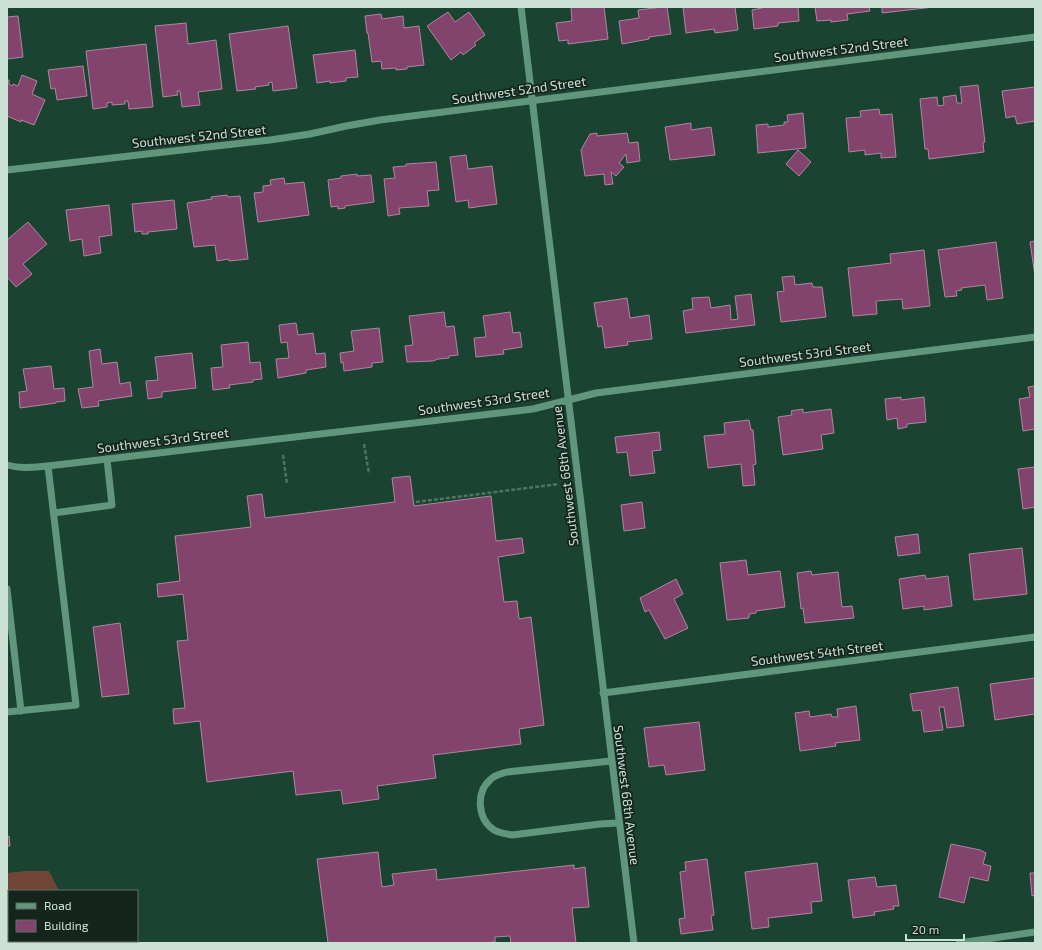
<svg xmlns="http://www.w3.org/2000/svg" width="1042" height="950" font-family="'Exo 2',sans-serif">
  <rect width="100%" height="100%" fill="#1b4331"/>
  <path fill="#6f4636" d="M26 871H49L59 891H9V941H65V943H7V873Z"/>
  <g fill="#82446c" stroke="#ad879e">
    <path d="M571 7H604L608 39 568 44V40L559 41 556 23 572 21Z"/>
    <path d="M663 7H667L671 34 649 37V39L622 44 619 21 639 18 638 10Z"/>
    <path d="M683 7H735L738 30 715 33 714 29 686 33Z"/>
    <path d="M762 7H798L799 21 778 23V26L754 29 752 10 762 8Z"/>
    <path d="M815 7H869L870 11 847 14 848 20 831 22V20L817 21Z"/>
    <path d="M882 7H934L882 13Z"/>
    <path d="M448 12 455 22 469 12 485 35 474 43 476 45 463 55 461 52 451 60 427 26Z"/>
    <path d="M381 14 382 19 403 16 404 28 419 26 424 65 407 67V69L396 70V68L382 69 381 61 372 62 368 33H367L365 16Z"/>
    <path d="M18 16 23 57 7 59V17Z"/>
    <path d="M186 23 188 44 216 40 222 89 198 92 200 105 182 107 180 91H177L178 95 163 97 155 26Z"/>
    <path d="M288 26 297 88 273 91 272 82 268 83 269 85 255 87 256 89 237 91 229 34Z"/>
    <path d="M146 44 153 107 129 109 128 101H125V104L112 105V102L107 103V107L93 109 86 51Z"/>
    <path d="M355 50 358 77 346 78V81L330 83V81L317 83 313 55Z"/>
    <path d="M83 66 87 96 57 100 55 88 51 89 48 70Z"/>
    <path d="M22 75 37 81 32 94 45 100 34 125 21 120V122L7 116V80H9V84L12 86 13 84 18 86Z"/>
    <path d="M978 85 985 142 983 143 984 152 929 159 928 149H925L920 99 937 97 938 106 944 105 943 97 956 95 957 103H962L960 87Z"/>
    <path d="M1035 87V121L1017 124 1015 116 1006 118 1002 91Z"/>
    <path d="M879 109 880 115 892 114 896 157 881 158V153L865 155V150L849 152 846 118 861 117 860 111Z"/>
    <path d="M803 113 806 148 758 153 756 125 768 124V127L784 125V122H788L787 115Z"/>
    <path d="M691 123V130L711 127 715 155 670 160 665 127Z"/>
    <path d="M597 133V136L627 133 629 143 638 142 640 161 627 163 626 154 619 163 624 167 616 176 611 172 613 184 605 185 604 174 585 176 581 150 590 134Z"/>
    <path d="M798 150 811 162 799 176 786 164Z"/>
    <path d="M466 155 468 169 492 166 497 204 469 208 468 200 456 202 450 157Z"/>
    <path d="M436 162 439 190 427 191 429 206 399 208 400 214 388 216 384 179 395 178 393 167 406 166V164Z"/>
    <path d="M357 174V176L371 175 374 202 345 206V208L338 209V206L331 207 328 180 341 178V176Z"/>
    <path d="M284 178 285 184 304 182 309 215 258 222 254 193 263 192V186L271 185 270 180Z"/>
    <path d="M227 195 228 197 240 196 248 259 229 261V259L217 261 215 245 194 247 187 203 212 199 211 197Z"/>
    <path d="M174 200 177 229 148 232V234H142V231L135 232 132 204Z"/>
    <path d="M109 205 112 235 99 237 101 253 84 256 82 239 70 241 66 210Z"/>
    <path d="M28 222 47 244 23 264 32 274 16 287 7 277V240Z"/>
    <path d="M1035 241V276L1030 242Z"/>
    <path d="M996 242 1003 298 987 300 985 285 961 288 962 290 956 291 957 296 945 297 938 250Z"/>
    <path d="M924 250 930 306 903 309 902 299 876 301 877 314 853 316 848 268 891 263 890 254Z"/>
    <path d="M794 276 795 285 812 283 813 287H822L826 317 781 322 777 292 784 291 782 277Z"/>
    <path d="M751 294 755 325 686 333 683 311 693 309 692 298 709 297 711 308 730 305 731 320 738 319 735 296Z"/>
    <path d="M627 298 630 318 649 315 652 339 627 342 628 345 605 348 602 326 598 327 594 303Z"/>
    <path d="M444 312 446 327 454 326 458 355 449 356V358L438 359 433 361 407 362 405 346 413 345 409 316Z"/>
    <path d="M510 312 513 333 520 332 522 347 503 350 504 354 476 357 474 338 486 337 483 316Z"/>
    <path d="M296 323 298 335 313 333 316 354 325 353 326 367 306 370V373L278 378 276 359 289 358 287 342 281 343 279 325Z"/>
    <path d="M379 328 383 362 372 363V367L344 371 343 362 341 363 340 353 354 351 351 331Z"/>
    <path d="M248 342 250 363 260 362 262 379 253 380V382L229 385 230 388 213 390 211 368 223 367 221 345Z"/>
    <path d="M100 349 102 364 117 362 120 384 130 382 132 396 98 401 99 406 82 408 78 389 93 387 89 351Z"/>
    <path d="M192 353 196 388 162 392V397L148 399 146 381 158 380 155 357Z"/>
    <path d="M51 366 54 389 64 388 65 401 56 402V403L20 408 19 392 27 391 23 369Z"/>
    <path d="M1035 386V429L1023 431 1019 399 1030 397 1028 387Z"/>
    <path d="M901 397V400L924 397 926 422 907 424V427L898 429 897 418 887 420 885 399Z"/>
    <path d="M803 409V413L831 409 834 433 821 435 823 449 783 455 778 417 792 415 791 411Z"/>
    <path d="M749 420 751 430H753L756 464 753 465 755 485 743 486 741 464 708 468 704 436 725 434 724 423Z"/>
    <path d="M659 432 661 450 652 451 655 473 630 476 627 452 617 453 615 437Z"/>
    <path d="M1035 467V507L1023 509 1018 469Z"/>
    <path d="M410 476 414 506 491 496 496 541 522 538 524 553 498 557 504 602 517 601 519 619 531 617 544 725 519 729 521 744 433 755 436 778 377 786 379 799 343 804 341 790 296 795 293 771 207 782 200 721 174 724 173 709 185 708 177 641 188 640 183 594 158 597 157 584 180 581 175 536 251 527 247 496 262 494 265 518 395 502 392 478Z"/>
    <path d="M642 502 645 528 624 531 621 505Z"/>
    <path d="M918 534 920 553 898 556 895 537Z"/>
    <path d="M1022 548 1027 594 974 600 969 554Z"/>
    <path d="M746 560 748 575 780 571 785 607 756 611V613L749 614V618L727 620 720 563Z"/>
    <path d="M811 571 812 575 838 572 842 607 852 606 854 618 805 623 803 608 801 609 797 573Z"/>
    <path d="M925 575 926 579 948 576 952 606 924 610V606L903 609 899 579Z"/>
    <path d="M676 579 683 594 674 599 688 628 665 639 649 610 645 612 640 598Z"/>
    <path d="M120 623 129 694 102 697 93 627Z"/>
    <path d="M1035 678V714L995 720 990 684Z"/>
    <path d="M958 687 964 726 947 728 944 707H939L943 730 924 732 921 710 913 711 910 694Z"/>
    <path d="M856 706 860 740 835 743 836 746 800 751 795 713 809 711 810 717 831 714 832 717H838L837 709Z"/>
    <path d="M699 722 705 770 666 775 664 765 649 767 644 728Z"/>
    <path d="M9 836 10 846H7V837Z"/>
    <path d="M951 844 980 850 986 853 983 864 991 866 988 881 970 877 964 903 939 897Z"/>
    <path d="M378 852 382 887 394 885 392 874 436 869 437 880 574 865V869L585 867 589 907 572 908 576 943H511L510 936 495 937V942L483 943H328L317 859Z"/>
    <path d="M707 859 714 915 711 916 713 930 681 934 679 919 685 918 680 872 686 871 685 862Z"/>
    <path d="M817 863 822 901 811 902 812 913 768 918 769 927 752 929 745 872Z"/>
    <path d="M1030 873H1035V895L1032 896Z"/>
    <path d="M875 877 877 887 896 885 899 906H893L894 909 874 912 875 915 853 918 848 880Z"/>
  </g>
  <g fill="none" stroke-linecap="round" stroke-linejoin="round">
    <g stroke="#517363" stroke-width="2.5" stroke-dasharray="4 2" stroke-linecap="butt">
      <path d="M364 444 369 474"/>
      <path d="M283 455 287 484"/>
      <path d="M416 502 559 484"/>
    </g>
    <g stroke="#60977c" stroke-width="7">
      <path d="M521 7 634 943"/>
      <path d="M7 170 270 140 310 134 346 126 380 120 1035 37"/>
      <path d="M7 465C21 469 34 467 48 466L533 409 596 393 1035 337"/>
      <path d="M54 513 112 505 107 459"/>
      <path d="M7 589 21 711"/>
      <path d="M603 693 1035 637"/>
      <path d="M7 712 76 705 48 466"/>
      <path d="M611 761 507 772C501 774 494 775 490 780 476 792 477 819 494 830 499 833 506 834 512 835L600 824 619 823"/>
      <path d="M959 943 1035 932"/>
    </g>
  </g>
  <g text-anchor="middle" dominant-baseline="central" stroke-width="3.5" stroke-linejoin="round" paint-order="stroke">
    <g font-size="13" fill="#cce1d6" stroke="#14251d">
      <text transform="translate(841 49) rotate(-7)">Southwest 52nd Street</text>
      <text transform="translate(519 90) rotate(-8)">Southwest 52nd Street</text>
      <text transform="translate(199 136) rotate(-6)">Southwest 52nd Street</text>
      <text transform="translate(805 354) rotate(-7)">Southwest 53rd Street</text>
      <text transform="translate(484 401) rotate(-8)">Southwest 53rd Street</text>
      <text transform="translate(163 440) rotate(-7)">Southwest 53rd Street</text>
      <text transform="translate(565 476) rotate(-97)">Southwest 68th Avenue</text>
      <text transform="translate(817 653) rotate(-7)">Southwest 54th Street</text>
      <text transform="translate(627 795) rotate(83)">Southwest 68th Avenue</text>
    </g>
  </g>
  <rect width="1042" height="950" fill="none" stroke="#cce1d6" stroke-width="16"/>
  <rect x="8" y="890" width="130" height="52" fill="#14251d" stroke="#5e7067"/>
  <rect x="16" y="903" width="20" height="6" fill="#60977c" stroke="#5e7067"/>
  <text x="44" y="910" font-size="12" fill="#cce1d6">Road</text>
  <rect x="16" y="920" width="20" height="12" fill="#82446c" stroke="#5e7067"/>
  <text x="44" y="930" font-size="12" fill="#cce1d6">Building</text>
  <path d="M906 934v6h58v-6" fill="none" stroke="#cce1d6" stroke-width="2"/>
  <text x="912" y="934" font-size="12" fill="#cce1d6" stroke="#14251d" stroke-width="3" paint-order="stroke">20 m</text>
</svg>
